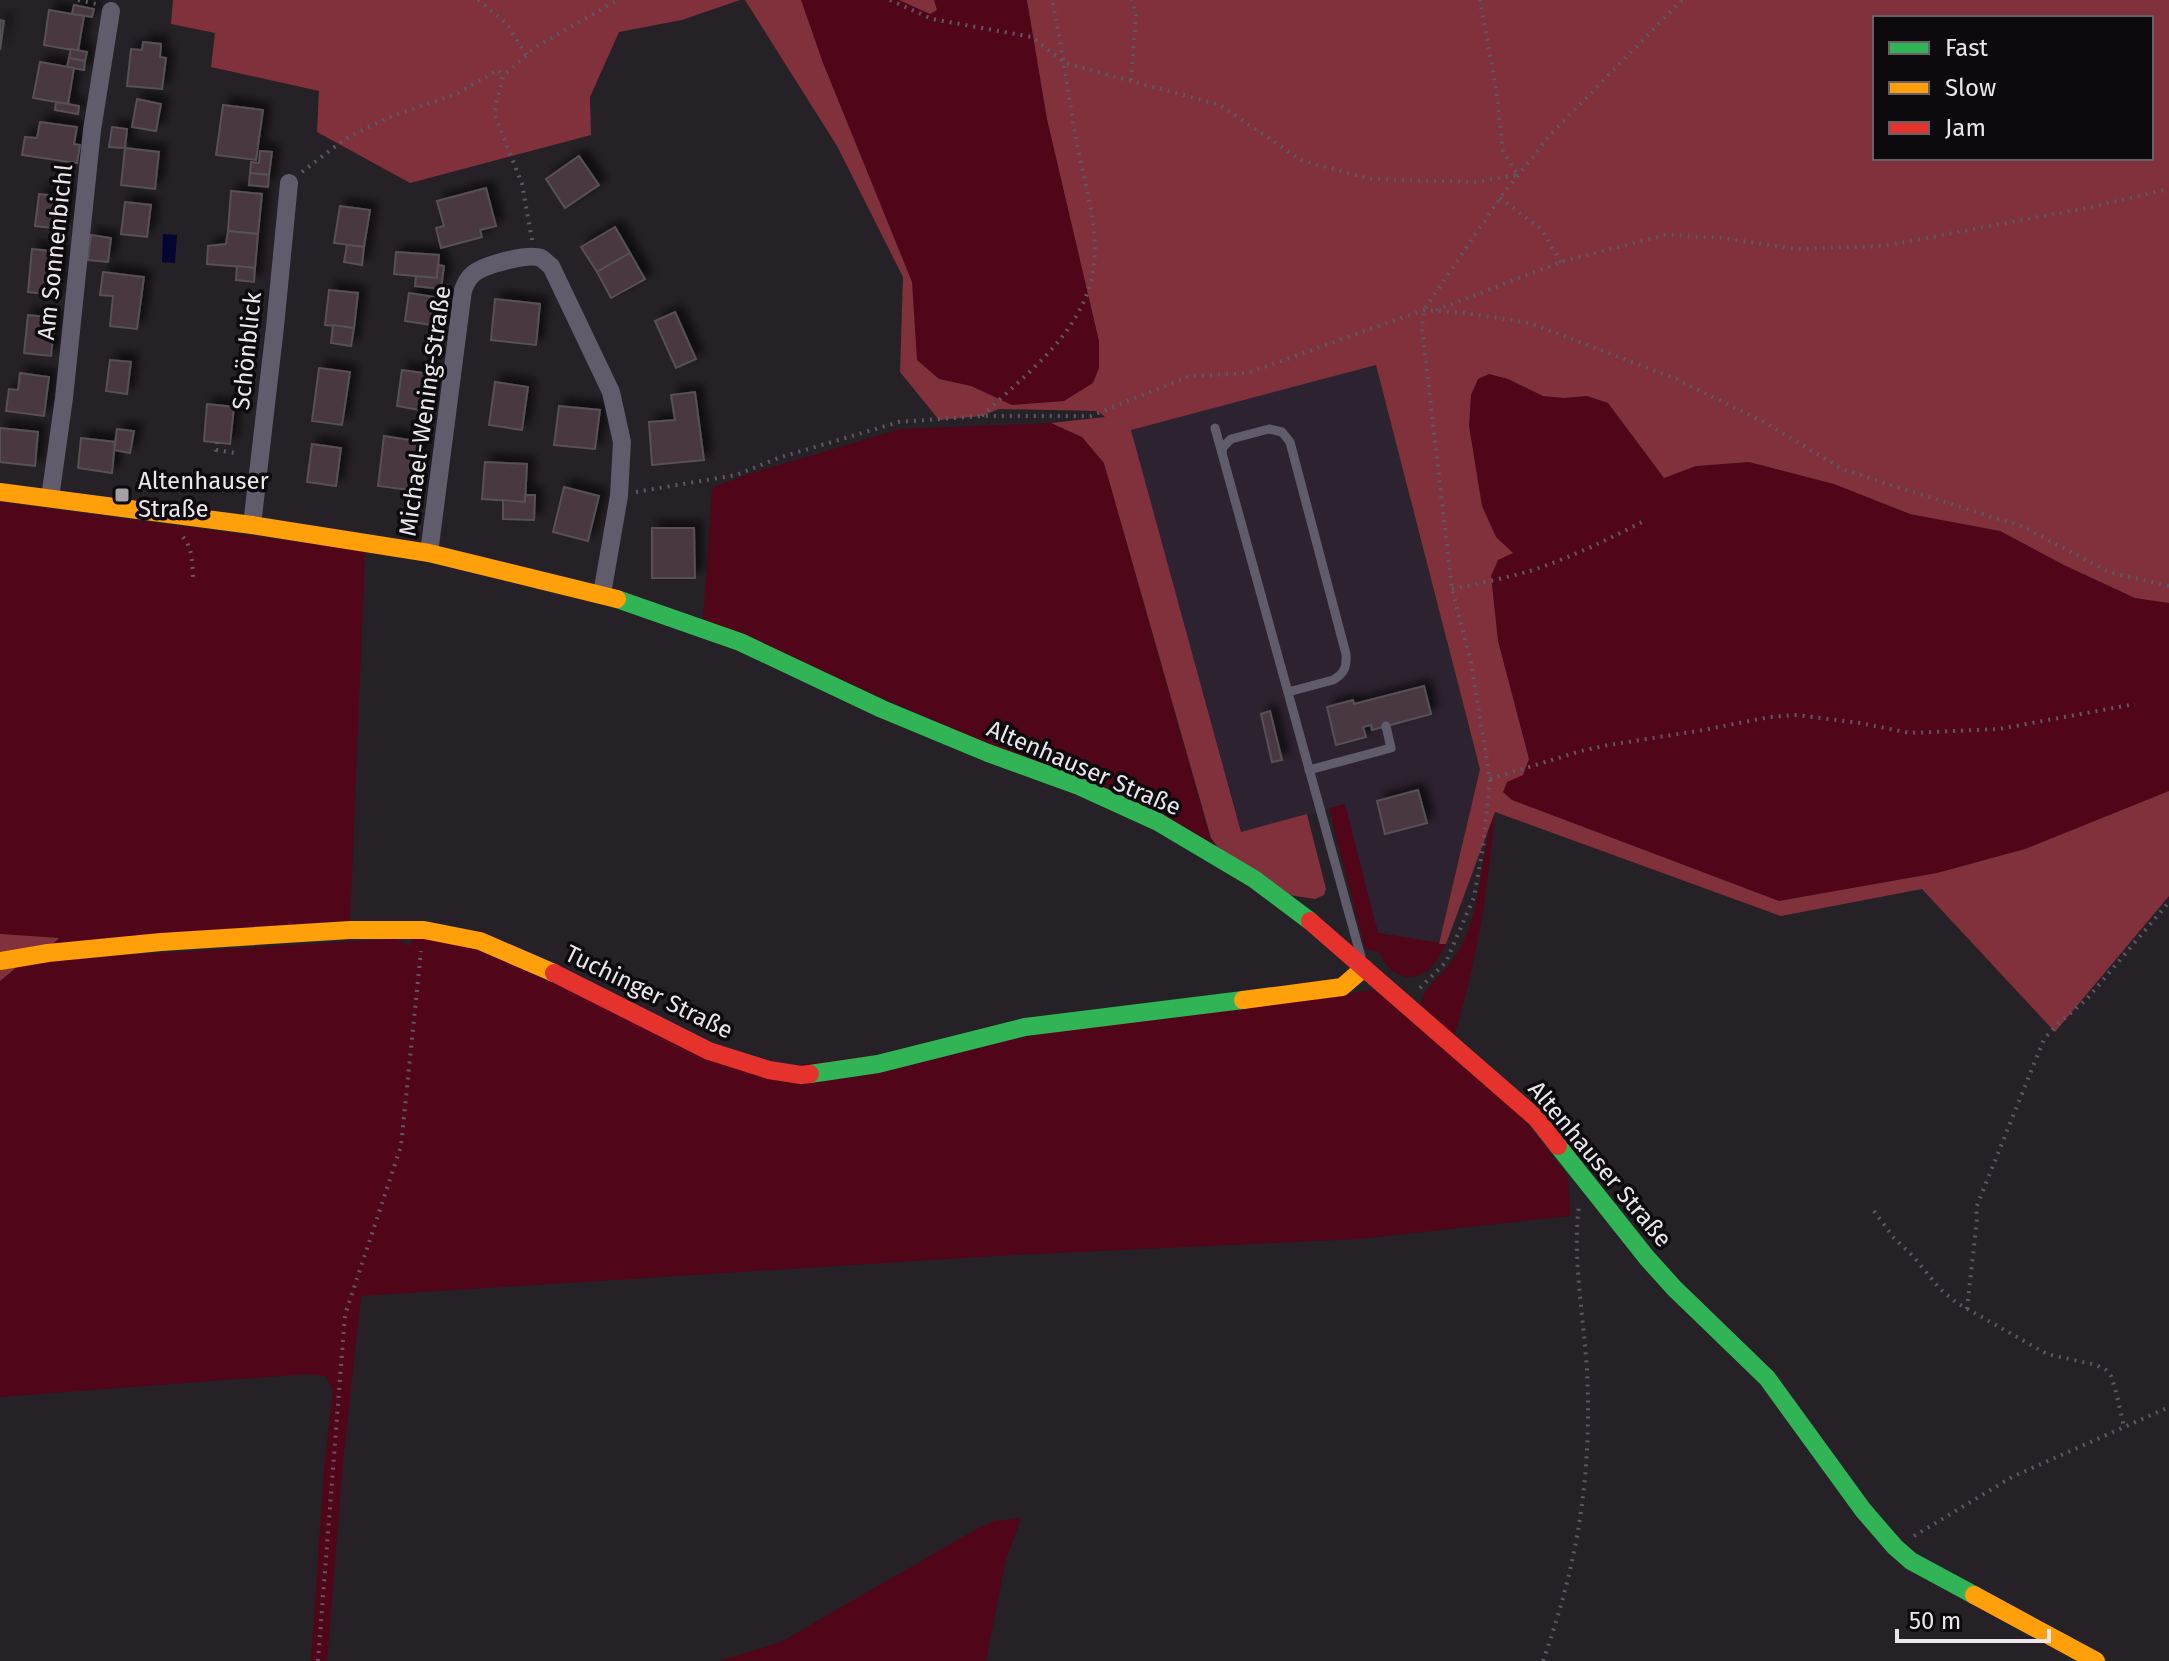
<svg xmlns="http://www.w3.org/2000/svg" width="2169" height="1661" font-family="'Fira Sans',sans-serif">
  <defs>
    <filter id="shadow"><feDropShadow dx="7" dy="-7" stdDeviation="4" flood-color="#0009"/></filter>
  </defs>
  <rect width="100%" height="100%" fill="#252126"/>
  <path fill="#2d2330" d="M1376 365 1480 769 1439 944 1378 933 1345 805 1242 833 1130 429Z"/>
  <g fill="#510518">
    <path d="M801 0H899L930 14 937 10 934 0H1027L1047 119 1099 341V368L1093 383 1064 401 1012 405 971 386 939 379 917 360 912 282 823 63Z"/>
    <path d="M1489 374 1508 379 1525 388 1564 398 1586 396 1608 403 1664 478 1696 466 1749 462 1834 484 1910 514 2000 531 2064 565 2135 598 2169 603V791L2025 849 1937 873 1779 901 1512 800 1503 792 1507 782 1529 759 1498 641 1491 575 1498 560 1496 537 1482 506 1469 426 1471 395 1478 379Z"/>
    <path d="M1051 423 1082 437 1104 463 1210 838 1216 845 703 619 712 488 743 476 901 429Z"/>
    <path d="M0 502 365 551 350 924 50 947 58 938 0 934Z"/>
    <path d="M1345 804 1378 933 1446 944C1442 952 1438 961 1431 967 1410 987 1389 975 1379 952L1365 949 1329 808Z"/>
    <path d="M1495 812C1488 888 1477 963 1454 1036L1421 1004C1423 988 1439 978 1449 965 1456 957 1460 948 1465 938 1483 898 1480 853 1495 812Z"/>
    <path d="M413 933 456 940 752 1071 1375 990 1523 1118 1565 1172 1568 1178 1570 1216 1359 1239 996 1256 361 1296 343 1462 327 1661H311L324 1470 333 1390 325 1376 307 1374 0 1397V981L24 961 395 939 411 946Z"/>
    <path d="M1021 1518 1005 1563 986 1661H719L781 1642 975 1530 995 1521Z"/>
  </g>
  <g fill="#81313b" fill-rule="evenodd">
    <path d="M173 0H740L682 20 619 32 590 97 591 135 410 183 317 132 319 91 211 67 215 33 171 24Z"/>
    <path d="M745 0H801L823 63 912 282 917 360 939 379 971 386 1012 405 1064 401 1093 383 1099 368V341L1047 119 1027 0H2169V603L2135 598 2064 565 2000 531 1910 514 1834 484 1749 462 1696 466 1664 478 1608 403 1587 396 1564 398 1543 396 1508 379 1489 374 1478 379 1471 395 1469 426 1482 506 1496 537 1513 553 1498 560 1491 576 1498 641 1529 759 1523 775 1507 782 1503 792 1512 800 1779 901 1937 873 2025 849 2169 791V896L2055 1032 1922 889 1781 916 1495 812 1446 944H1439L1480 769 1376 365 1131 430 1241 832 1307 814 1326 889 1324 895 1315 899 1289 895 1222 853 1211 838 1104 463 1082 437 1051 423 1105 417 1098 411 999 409 982 416 939 420 900 372 903 277 837 146ZM1875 18H2151V158H1875Z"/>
    <path d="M899 0H934L937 10 930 14Z"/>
    <path d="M0 934 59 938 50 947 24 961 0 981Z"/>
  </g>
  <path fill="#030533" d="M163 234 177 235 175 263 162 262Z"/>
  <g fill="#483742" stroke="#565155" stroke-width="2" filter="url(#shadow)">
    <path d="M74 5 94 9 92 17 72 14Z"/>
    <path d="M49 10 84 16 78 51 44 45Z"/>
    <path d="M0 20 4 21 0 50Z"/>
    <path d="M143 42 161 44 160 57 166 58 162 89 127 86 131 49 142 50Z"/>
    <path d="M71 49 87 52 85 61 69 58Z"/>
    <path d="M69 58 85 61 84 70 67 67Z"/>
    <path d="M40 62 74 68 68 104 33 98Z"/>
    <path d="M137 99 161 104 156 131 132 127Z"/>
    <path d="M56 102 79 106 78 114 55 110Z"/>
    <path d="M223 105 263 110 256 160 216 155Z"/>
    <path d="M40 122 77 127 74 144 80 145 77 163 22 155 25 137 37 138Z"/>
    <path d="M112 127 127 129 125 148 109 147Z"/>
    <path d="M125 148 159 152 155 189 121 185Z"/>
    <path d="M260 151 272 152 269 175 250 173 251 162 259 163Z"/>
    <path d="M579 156 599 185 565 208 546 179Z"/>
    <path d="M250 173 269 175 268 187 249 185Z"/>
    <path d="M486 188 496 226 480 230 482 237 441 248 436 228 444 226 437 201Z"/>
    <path d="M231 191 262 194 258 234 228 231Z"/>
    <path d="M39 194 66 197 62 229 35 226Z"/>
    <path d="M125 202 151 205 147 237 121 234Z"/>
    <path d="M340 206 370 210 364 247 334 243Z"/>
    <path d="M615 227 630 253 597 272 581 247Z"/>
    <path d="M228 231 258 234 255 268 207 264 208 246 226 244Z"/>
    <path d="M91 235 111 238 108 262 88 260Z"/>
    <path d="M347 245 364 247 362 265 344 262Z"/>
    <path d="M32 249 60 252 56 295 28 292Z"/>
    <path d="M396 252 439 255 437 278 394 274Z"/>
    <path d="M630 253 645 279 611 298 597 272Z"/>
    <path d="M438 265 444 266 441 289 415 286 416 276 437 278Z"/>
    <path d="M237 266 255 268 254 282 236 280Z"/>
    <path d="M103 272 144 277 137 329 110 326 113 296 100 295Z"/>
    <path d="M329 290 358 293 354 328 325 325Z"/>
    <path d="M409 293 442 298 438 326 405 321Z"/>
    <path d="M495 299 540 304 536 345 491 340Z"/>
    <path d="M675 312 696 359 676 368 655 321Z"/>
    <path d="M28 315 55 318 51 356 24 353Z"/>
    <path d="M333 325 354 328 351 346 331 343Z"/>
    <path d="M110 360 131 362 127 394 106 391Z"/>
    <path d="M319 368 350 372 342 425 312 421Z"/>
    <path d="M402 370 431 374 425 411 397 406Z"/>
    <path d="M20 373 49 377 44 416 6 411 9 389 18 390Z"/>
    <path d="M495 382 528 387 522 430 489 425Z"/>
    <path d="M695 392 704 460 652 465 649 422 675 420 671 395Z"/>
    <path d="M207 404 234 407 230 444 204 441Z"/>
    <path d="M559 406 600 410 595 449 554 445Z"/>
    <path d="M0 428 38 432 35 466 0 462Z"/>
    <path d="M117 429 134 431 130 453 114 450Z"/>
    <path d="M384 436 423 442 417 491 378 486Z"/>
    <path d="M81 438 115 442 112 473 78 468Z"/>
    <path d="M312 444 341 448 336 486 307 482Z"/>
    <path d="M485 462 527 464 525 502 482 499Z"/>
    <path d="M564 487 599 496 588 541 553 532Z"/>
    <path d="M525 495H535L534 520 503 519V500L525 502Z"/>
    <path d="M652 528H694L695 578H652Z"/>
    <path d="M1424 686 1431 714 1372 730 1371 725 1363 727 1366 737 1336 745 1327 707 1353 700 1354 704Z"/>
    <path d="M1270 711 1282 760 1272 762 1261 714Z"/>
    <path d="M1418 790 1427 823 1385 834 1377 801Z"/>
  </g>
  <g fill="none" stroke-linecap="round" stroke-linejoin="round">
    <g stroke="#5d5964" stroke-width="4" stroke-dasharray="2 6" stroke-linecap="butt">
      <path d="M78 0 96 4"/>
      <path d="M478 0 506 23 526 55"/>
      <path d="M890 0 932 19 1032 37 1065 63 1220 105 1301 160 1370 179 1476 182 1518 175 1503 151 1496 88 1480 0"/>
      <path d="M1131 80 1136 15 1132 0"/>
      <path d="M302 172 345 139 389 117 456 94 498 70 503 76"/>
      <path d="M1500 198 1541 229 1561 262"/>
      <path d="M532 240 522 184 494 113 503 76 537 46 618 0"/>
      <path d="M1436 310 1561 262 1665 235 1722 238 1796 249 1883 246 2087 208 2169 189"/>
      <path d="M982 416C1015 384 1056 353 1078 313 1111 255 1087 199 1076 139 1068 93 1062 46 1052 0"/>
      <path d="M217 442 216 450 235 453"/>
      <path d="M636 492 736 475 778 458 899 422 982 416H1091L1190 376 1248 373 1424 310 1465 313 1530 323 1674 378 1764 422 1844 470 2024 527 2109 572 2169 586"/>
      <path d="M183 537C193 549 192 562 193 577"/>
      <path d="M1452 589C1478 584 1505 578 1530 571 1570 558 1607 540 1644 521"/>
      <path d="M1490 779 1581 751 1608 745 1698 731 1770 717 1797 715 1860 723 1910 733 1999 729 2135 704"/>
      <path d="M1420 988 1446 962 1474 897 1483 847 1490 779 1471 663 1452 589 1422 328 1424 310 1500 198 1550 135 1682 0"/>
      <path d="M1874 1211 1894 1238 1913 1256 1940 1289 1957 1303 2047 1354 2096 1365 2106 1370 2111 1376 2116 1392 2124 1427"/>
      <path d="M1967 1309 1977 1219 1976 1208 2044 1039 2059 1023 2086 1000 2169 902"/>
      <path d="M1914 1536 2012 1477 2169 1407"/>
      <path d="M318 1661 345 1315 401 1146 421 951"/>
      <path d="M1543 1661C1578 1563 1592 1475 1587 1371 1584 1319 1572 1257 1579 1206"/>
    </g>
    <g stroke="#605c6b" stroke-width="9">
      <path d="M1215 428 1361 957"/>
      <path d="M1222 452 1223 447 1231 439 1269 429 1282 432 1290 442 1346 654C1347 667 1344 674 1333 680L1288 692"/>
      <path d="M1309 770 1391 748 1386 726"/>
    </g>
    <g stroke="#605c6b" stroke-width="18">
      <path d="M50 498 64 398 92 130 111 11"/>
      <path d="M252 525 275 327 289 183"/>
      <path d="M429 553 463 290C466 283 468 278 473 274 483 265 528 253 541 258 543 259 549 265 551 266L611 392 622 442 619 496 602 594"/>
    </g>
    <g stroke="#30b455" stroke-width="18">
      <path d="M617 599 740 642 882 709 988 753 1079 786 1158 822 1254 879 1310 921"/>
      <path d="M810 1074 878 1064 1025 1027 1243 1000"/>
      <path d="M1558 1146 1647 1258 1674 1288 1767 1378 1863 1510 1895 1547 1911 1561 1974 1595"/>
    </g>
    <g stroke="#ff9f0a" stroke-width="18">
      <path d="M0 492 252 525 429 553 617 599"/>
      <path d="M0 961 48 953 161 942 350 930H424L480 941 554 973"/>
      <path d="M1243 1000 1342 987 1364 968"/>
      <path d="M1974 1595 2096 1661"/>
    </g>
    <g stroke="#e5322d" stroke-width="18">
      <path d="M1310 921 1536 1118 1558 1146"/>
      <path d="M554 973 709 1051 769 1070 801 1075 810 1074"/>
    </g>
  </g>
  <rect fill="#a6a1a7" stroke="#0d0a0e" stroke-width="3" x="114" y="487" width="16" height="16" rx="4"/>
  <g text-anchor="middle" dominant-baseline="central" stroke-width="7" stroke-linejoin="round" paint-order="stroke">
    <g font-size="24" fill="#ebe6ec" stroke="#0d0a0e">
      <text transform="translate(55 252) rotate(-84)">Am Sonnenbichl</text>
      <text transform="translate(247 351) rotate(-84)">Schönblick</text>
      <text transform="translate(425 411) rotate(-82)">Michael-Wening-Straße</text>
      <text transform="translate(1084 768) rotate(23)">Altenhauser Straße</text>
      <text transform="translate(649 992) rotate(26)">Tuchinger Straße</text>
      <text transform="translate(1600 1164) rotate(50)">Altenhauser Straße</text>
    </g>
    <g font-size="24" fill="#ebe6ec" stroke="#0d0a0e" text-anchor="start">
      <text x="138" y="481">Altenhauser<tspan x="138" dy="28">Straße</tspan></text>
    </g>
  </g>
  <rect x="1873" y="16" width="280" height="144" fill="#0d0a0e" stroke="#666267" stroke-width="2"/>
  <rect x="1889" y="42" width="40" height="12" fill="#30b455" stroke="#666267" stroke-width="2"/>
  <text x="1945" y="56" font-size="24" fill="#ebe6ec">Fast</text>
  <rect x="1889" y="82" width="40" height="12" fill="#ff9f0a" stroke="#666267" stroke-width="2"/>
  <text x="1945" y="96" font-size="24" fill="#ebe6ec">Slow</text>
  <rect x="1889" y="122" width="40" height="12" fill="#e5322d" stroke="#666267" stroke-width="2"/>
  <text x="1945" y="136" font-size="24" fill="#ebe6ec">Jam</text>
  <path d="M1897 1629v12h152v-12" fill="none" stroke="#ebe6ec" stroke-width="4"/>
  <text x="1909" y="1629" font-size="24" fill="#ebe6ec" stroke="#0d0a0e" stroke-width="6" paint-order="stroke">50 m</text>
</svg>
